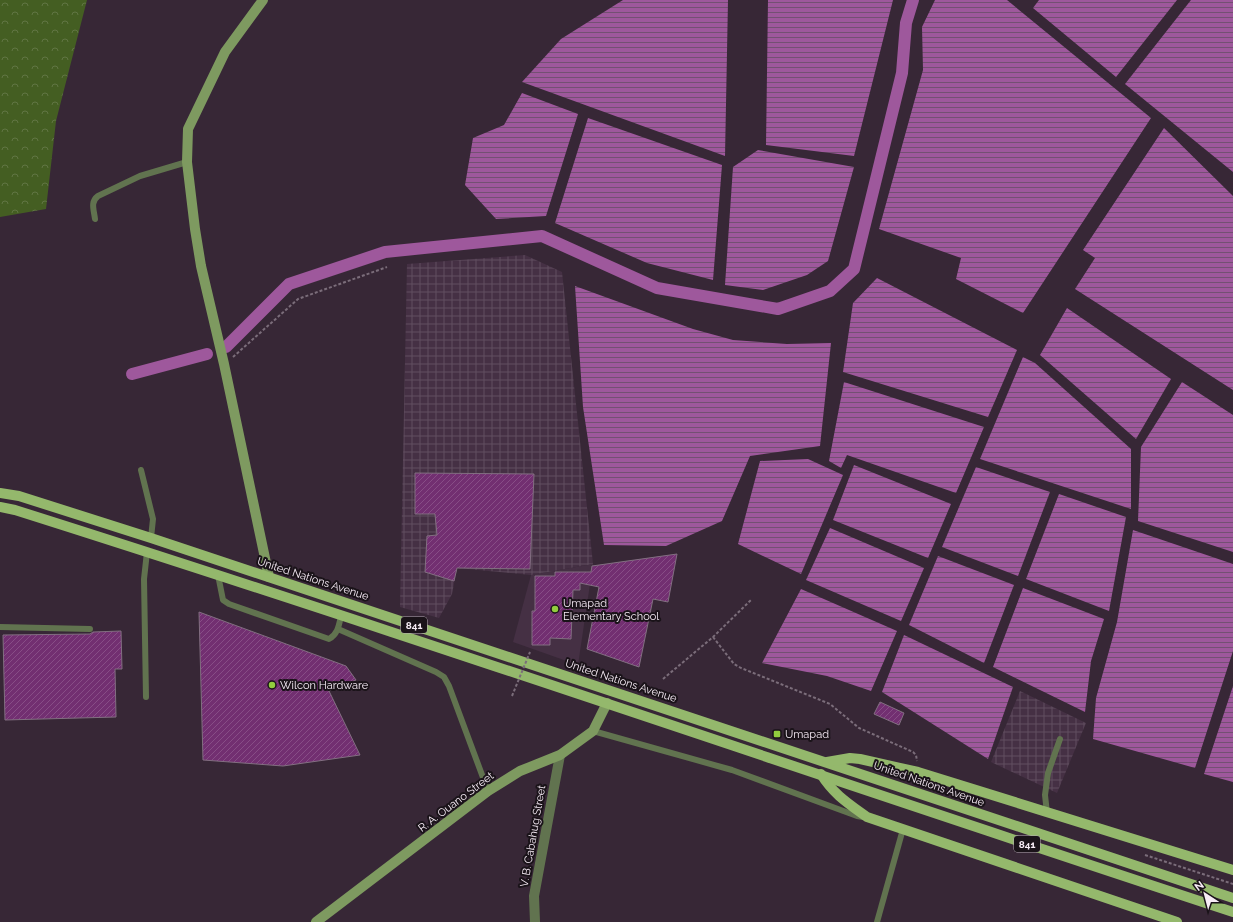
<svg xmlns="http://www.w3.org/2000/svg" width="1233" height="922" font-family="Raleway,sans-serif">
  <defs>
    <pattern id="industrial-grid" width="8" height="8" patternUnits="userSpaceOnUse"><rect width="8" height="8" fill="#453044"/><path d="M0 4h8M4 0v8" fill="none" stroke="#614e60"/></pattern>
    <pattern id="forest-crowns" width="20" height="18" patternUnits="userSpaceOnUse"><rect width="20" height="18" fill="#445e22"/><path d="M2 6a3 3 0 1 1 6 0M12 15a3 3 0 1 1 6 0" fill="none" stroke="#607543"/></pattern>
    <pattern id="water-rules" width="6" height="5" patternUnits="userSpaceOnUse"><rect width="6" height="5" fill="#9e589c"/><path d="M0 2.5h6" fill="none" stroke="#745073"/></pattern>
    <pattern id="building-hatch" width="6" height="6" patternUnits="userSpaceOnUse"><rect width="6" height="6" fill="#722f71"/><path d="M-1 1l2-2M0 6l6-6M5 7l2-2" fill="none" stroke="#874d86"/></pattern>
  </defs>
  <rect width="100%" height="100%" fill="#372736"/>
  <path fill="#453044" d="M593 564 578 665 513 642 531 575Z"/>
  <g fill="url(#industrial-grid)">
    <path d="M525 255 562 272 593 564 531 575 457 568 452 594 439 618 400 607 407 264Z"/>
    <path d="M1020 691 1086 723 1057 793 991 762Z"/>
  </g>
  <path fill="url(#forest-crowns)" d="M0 0H87L56 121 46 209 0 217Z"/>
  <g fill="url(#water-rules)">
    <path d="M623 0H728L725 156 522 82 561 39Z"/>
    <path d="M768 0H893L854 156 766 145Z"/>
    <path d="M935 0H1007L1151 118 1023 313 956 279 961 258 879 229 923 70 922 27Z"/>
    <path d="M1039 0H1177L1116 77 1033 8Z"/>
    <path d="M1191 0H1233V172L1125 84Z"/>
    <path d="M522 93 578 114 546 216 496 219 465 185 473 138 504 125Z"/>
    <path d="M588 118 722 165 713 280 647 263 555 223Z"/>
    <path d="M1164 128 1233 196V390L1075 289 1095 258 1083 250Z"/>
    <path d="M758 150 854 167 828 261 807 275 763 290 725 285 733 167Z"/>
    <path d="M877 278 1017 350 988 417 843 372 853 303Z"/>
    <path d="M575 286 693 329 733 340 787 344 831 343 820 446 750 456 722 521 666 546 604 545 583 407Z"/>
    <path d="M1067 308 1171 379 1136 439 1040 355Z"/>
    <path d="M1023 357 1035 363 1131 449V509L980 459Z"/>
    <path d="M844 382 984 427 956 493 847 455 841 468 829 461Z"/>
    <path d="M1182 382 1233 415V552L1138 521 1141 447Z"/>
    <path d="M808 459 843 475 801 574 738 544 760 461Z"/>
    <path d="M854 465 951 504 928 558 833 520Z"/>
    <path d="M976 467 1050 492 1018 576 942 547Z"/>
    <path d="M1059 494 1126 517 1109 611 1026 579Z"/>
    <path d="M830 528 924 568 901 621 806 580Z"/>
    <path d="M1133 530 1233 564V651L1195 768 1093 739 1096 698 1117 622Z"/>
    <path d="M938 556 1014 585 984 663 909 625Z"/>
    <path d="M1023 588 1104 619 1091 661 1085 712 993 667Z"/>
    <path d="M801 589 897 631 871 691 827 676 762 663Z"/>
    <path d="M904 635 1013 687 988 759 882 692Z"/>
    <path d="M1233 686V782L1204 774Z"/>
  </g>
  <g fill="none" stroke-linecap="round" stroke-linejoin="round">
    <g stroke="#9e589c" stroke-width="12">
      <path d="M226 347 289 284 385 252 542 236 657 288 778 309 830 291 854 269 902 73 906 23 913 0"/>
      <path d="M132 374 207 354"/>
    </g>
  </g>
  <g fill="url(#building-hatch)" stroke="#826f81">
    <path d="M415 473 534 474 530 569 457 568 454 581 425 572 427 536 437 535 435 514H415Z"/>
    <path d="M677 554 668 602 653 599 639 667 587 649 599 587 580 583V590H573L571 639 550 638V645H532V611H535V576H555V572H591L592 566Z"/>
    <path d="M199 612 346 666 356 680 329 691 360 755 283 766 203 760Z"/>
    <path d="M121 631 122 669H115L116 717 5 720 3 635 90 634 93 632Z"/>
    <path d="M880 702 904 713 899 725 874 714Z"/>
  </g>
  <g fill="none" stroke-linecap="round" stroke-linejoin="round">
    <g stroke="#7b6d7a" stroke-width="2" stroke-dasharray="3 2" stroke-linecap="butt">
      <path d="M233 357 298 299 387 267"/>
      <path d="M713 637 734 664 741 668 830 704 859 728 913 752 916 755 917 761"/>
      <path d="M663 679 713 637 752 599"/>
      <path d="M1145 855 1233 884"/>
    </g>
    <g stroke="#61734f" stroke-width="6">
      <path d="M95 219C94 210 90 202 98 196L140 176 187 162"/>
      <path d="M141 470 153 519 151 538"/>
      <path d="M218 575 223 600 229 604 329 639C338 634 339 625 341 616"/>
      <path d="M0 627 90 629"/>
      <path d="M338 629 436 672 444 677 449 686 488 791"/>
      <path d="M146 697 144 579 147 552"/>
      <path d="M593 731 732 770 857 816 863 817"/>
      <path d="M1047 813 1045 795 1048 773 1060 739"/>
      <path d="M877 922 903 829"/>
    </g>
    <path stroke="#61734f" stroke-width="10" d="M535 922 534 896 560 755"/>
    <g stroke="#7e9a60" stroke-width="10">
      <path d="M263 0 225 52 188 129 187 162 195 229 201 266 224 364 269 577"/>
      <path d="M316 922 488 791 520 771 560 755 593 731 607 703"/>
    </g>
    <g stroke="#94b86c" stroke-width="10">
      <path d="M0 493 19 496 151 538 1233 898"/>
      <path d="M0 507 15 510C423 639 827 779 1233 912"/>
      <path d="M827 762 850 758 860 759 918 772 1233 870"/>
      <path d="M821 774C833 794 849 804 867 817L1177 922"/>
    </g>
    <path stroke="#7b6d7a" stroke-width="2" stroke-dasharray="3 2" stroke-linecap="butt" d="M512 696 530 652"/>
  </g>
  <g fill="#92cd3e" stroke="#1a1319" stroke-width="1.5">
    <circle cx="555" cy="609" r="4"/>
    <circle cx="272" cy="685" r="4"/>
    <rect x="773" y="730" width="8" height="8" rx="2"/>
  </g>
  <g text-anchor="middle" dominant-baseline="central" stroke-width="4" stroke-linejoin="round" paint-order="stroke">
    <g fill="#1a1319" stroke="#b5abb4" stroke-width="1">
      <rect x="401" y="617" width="26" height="16" rx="3"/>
      <rect x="1014" y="836" width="26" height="16" rx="3"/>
    </g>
    <g font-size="10" font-weight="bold" fill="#f7ecf6">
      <text x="414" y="625">841</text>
      <text x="1027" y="844">841</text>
    </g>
    <g font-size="11" fill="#f7ecf6" stroke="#1a1319">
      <text transform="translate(313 579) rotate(18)">United Nations Avenue</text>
      <text transform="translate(621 681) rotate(18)">United Nations Avenue</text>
      <text transform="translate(929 784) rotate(19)">United Nations Avenue</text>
      <text transform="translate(456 802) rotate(-37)">R. A. Ouano Street</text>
      <text transform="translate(533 836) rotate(-80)">V. B. Cabahug Street</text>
    </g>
    <g font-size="11" fill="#f7ecf6" stroke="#1a1319" text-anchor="start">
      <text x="563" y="603">Umapad<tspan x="563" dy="13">Elementary School</tspan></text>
      <text x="280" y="685">Wilcon Hardware</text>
      <text x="785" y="734">Umapad</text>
    </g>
  </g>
  <g transform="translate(1205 894) rotate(324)" stroke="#1a1319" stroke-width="3" paint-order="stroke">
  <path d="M0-3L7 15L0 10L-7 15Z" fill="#f7ecf6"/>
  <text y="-6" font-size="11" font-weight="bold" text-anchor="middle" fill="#f7ecf6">N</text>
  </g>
</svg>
